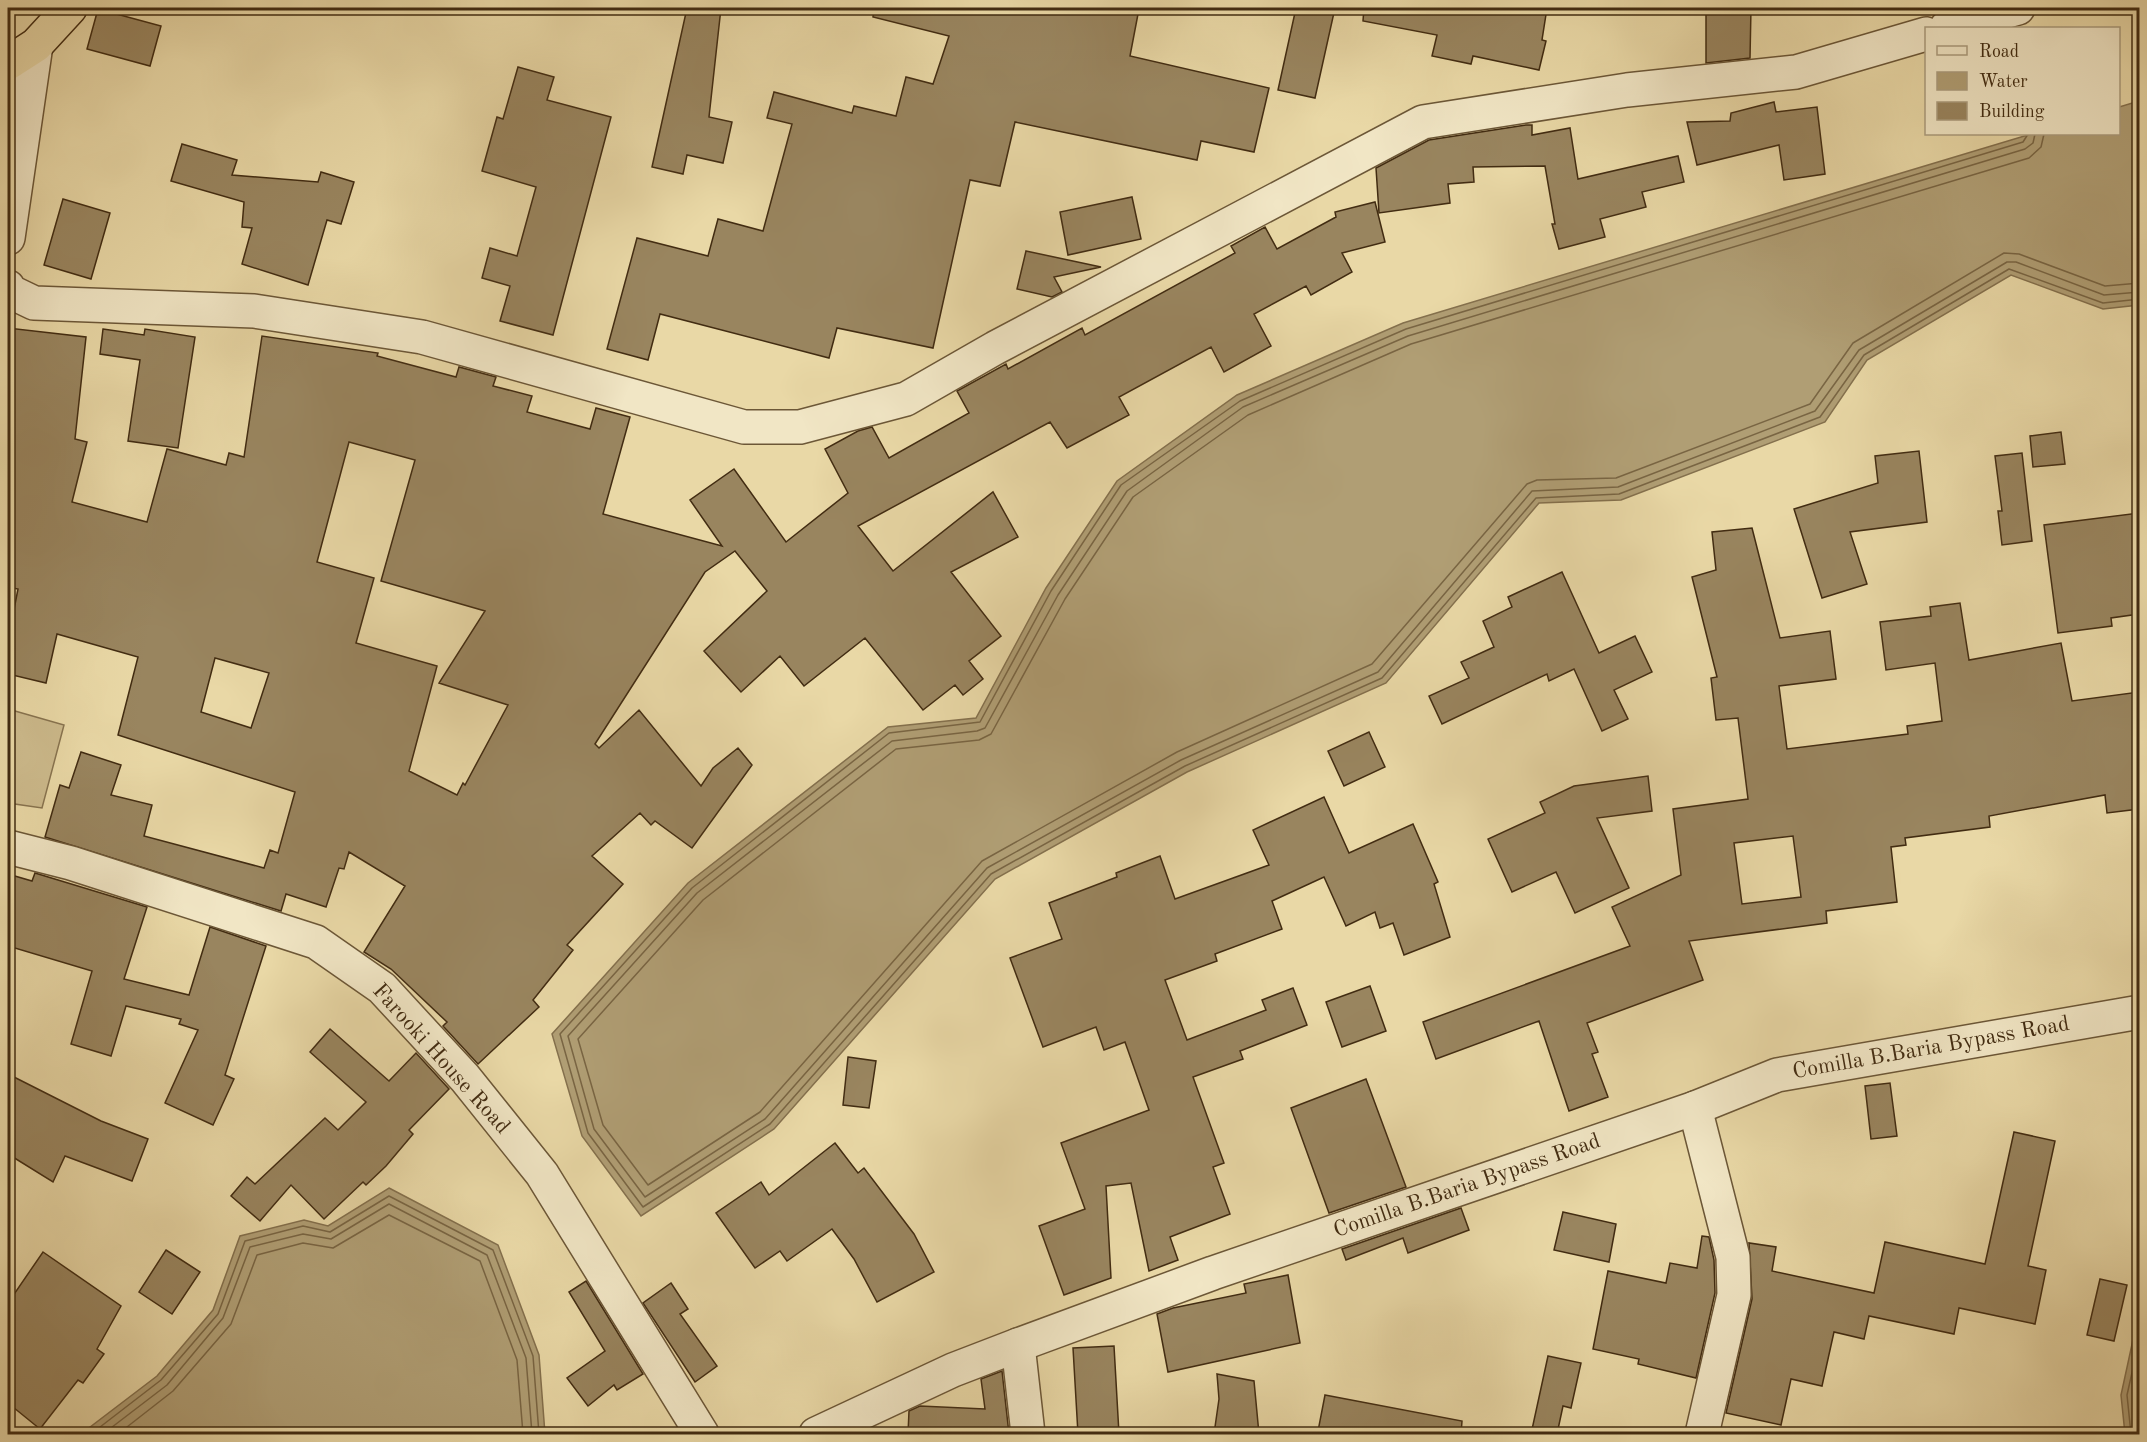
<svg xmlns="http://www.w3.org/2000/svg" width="2147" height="1442" font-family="'Old Standard TT',serif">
  <rect width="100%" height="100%" fill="#e9d8a6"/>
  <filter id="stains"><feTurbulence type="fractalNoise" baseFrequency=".00333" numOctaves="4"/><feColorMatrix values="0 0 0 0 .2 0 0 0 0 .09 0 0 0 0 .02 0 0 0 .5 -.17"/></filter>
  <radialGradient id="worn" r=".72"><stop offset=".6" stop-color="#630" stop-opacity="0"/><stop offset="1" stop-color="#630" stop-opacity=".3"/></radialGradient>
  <path fill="#cdbb8d" stroke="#887450" stroke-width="1.5" d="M8 709 64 725 42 808 8 803Z"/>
  <g fill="#b09e74" stroke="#84704d" stroke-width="1.5">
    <path d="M2139 101V305L2103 309 2011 275 1867 360 1825 422 1621 500 1539 503 1386 683 1187 772 995 879 774 1129 641 1216 582 1136 552 1034 688 883 888 727 976 718 1046 588 1117 481 1237 395 1403 323 2031 134H2118L2119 107Z"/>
    <path d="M389 1188 498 1245 539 1355 545 1434H81L157 1376 213 1310 240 1236 304 1220 328 1226Z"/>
    <path d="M2139 1312V1434H2125L2121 1395Z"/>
  </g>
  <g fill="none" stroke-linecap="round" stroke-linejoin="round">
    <g stroke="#796543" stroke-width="1.5">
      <path d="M2028 134 2023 142 1406 329 1240 401 1121 485 1051 591 980 722 889 733 692 888 560 1034 588 1133 643 1207 770 1124 991 874 1185 766 1382 678 1536 498 1619 494 1820 417 1864 355 2009 269 2103 303 2140 299"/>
      <path d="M2035 134 2033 143 2025 149 1408 336 1243 407 1127 491 1058 595 985 728 977 731 892 741 697 893 568 1036 594 1129 645 1197 765 1119 987 868 1181 760 1378 672 1532 491 1618 487 1815 411 1859 350 2007 262H2016L2104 295 2140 292"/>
      <path d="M2044 134 2041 147 2029 158 1411 344 1248 415 1133 497 1065 599 991 734 979 740 896 749 703 900 578 1039 603 1125 648 1185 760 1112 982 861 1177 752 1372 664 1527 484 1537 480 1616 478 1810 404 1853 343 2004 253 2019 254 2105 286 2140 283"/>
      <path d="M91 1434 161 1380 218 1314 245 1241 303 1226 330 1232 389 1196 493 1250 533 1356 539 1434"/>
      <path d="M103 1434 167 1385 223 1318 250 1247 303 1234 331 1239 389 1204 487 1255 526 1358 532 1434"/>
      <path d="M118 1434 173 1391 231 1324 257 1255 303 1243 333 1248 389 1215 480 1261 517 1360 523 1434"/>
      <path d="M2131 1434 2127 1395 2140 1337"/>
      <path d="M2138 1434 2134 1395 2140 1366"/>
    </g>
  </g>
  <g fill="#99855f" stroke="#422c12" stroke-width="1.5" fill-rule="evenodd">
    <path d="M687 8H721L709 117 732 122 723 163 687 155 683 174 652 167Z"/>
    <path d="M874 8H1101L1138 14 1130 56 1269 88 1254 152 1201 141 1197 160 1015 122 1000 186 970 180 933 348 837 328 829 358 660 314 648 360 607 349 637 238 708 256 718 219 763 231 792 124 767 118 774 92 852 113 854 106 896 116 906 77 933 84 949 36 873 17Z"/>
    <path d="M1296 8H1335L1315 98 1278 90Z"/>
    <path d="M1364 8H1547L1542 40 1546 41 1539 70 1473 56 1471 64 1432 56 1437 35 1363 21Z"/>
    <path d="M1706 8H1751L1750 58 1706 63Z"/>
    <path d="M98 9 161 26 150 66 87 49Z"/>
    <path d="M518 67 554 77 547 100 611 117 553 335 500 321 510 286 482 278 490 248 517 256 536 187 482 171 497 117 503 119Z"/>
    <path d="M1774 102 1776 112 1817 107 1825 174 1784 180 1779 145 1697 165 1687 122 1730 121 1731 113Z"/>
    <path d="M1526 125H1532V135L1570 128 1578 179 1678 156 1684 182 1642 192 1646 207 1600 219 1605 237 1559 249 1552 224H1555L1545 166 1473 167 1474 182 1448 184 1450 203 1379 213 1376 168 1429 140Z"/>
    <path d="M182 144 237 160 232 175 318 182 321 172 354 182 341 224 327 220 308 285 242 264 252 228 242 227 244 202 171 181Z"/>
    <path d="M1132 197 1141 239 1068 255 1060 212Z"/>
    <path d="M63 199 110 213 91 279 44 265Z"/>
    <path d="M1375 202 1385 242 1342 253 1352 272 1311 295 1306 286 1254 314 1271 346 1224 372 1211 347 1119 397 1129 415 1067 448 1050 422 858 526 893 571 993 492 1018 537 951 572 1001 636 969 661 983 679 963 695 955 685 923 710 865 638 804 686 780 656 741 692 704 651 767 591 735 551 705 572 595 744 599 748 639 710 701 786 713 768 738 748 752 765 692 848 655 821 651 825 640 813 592 856 623 884 567 945 573 950 533 1000 539 1007 478 1064 443 1026 447 1022 391 969 364 952 405 886 349 852 344 869 339 868 326 907 286 894 281 911 45 837 60 785 69 788 81 752 121 765 111 795 152 805 144 836 264 868 270 850 278 853 295 792 118 735 138 657 57 634 46 683 8 674V640L18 589 8 587V328L86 337 75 439 87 442 72 502 147 522 167 449 226 465 229 453 244 457 262 336 378 353 377 356 456 377 459 367 496 377 493 386 532 396 527 412 590 429 596 408 630 417 603 514 722 546 690 500 734 469 786 542 848 493 825 449 858 431 872 427 889 458 969 413 957 391 1006 364 1008 369 1082 328 1085 335 1235 253 1231 246 1265 227 1277 249 1336 217 1335 212ZM349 442 415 460 381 581 485 611 439 683 508 705 465 785 463 783 457 795 409 771 437 666 356 643 374 578 317 562ZM215 658 269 673 251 728 201 712Z"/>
    <path d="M1026 251 1101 267 1054 277 1062 292 1052 297 1017 289Z"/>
    <path d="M103 329 144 335 145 329 195 337 178 448 128 441 140 360 100 354Z"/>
    <path d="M2061 432 2065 464 2033 467 2030 436Z"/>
    <path d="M1919 451 1927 522 1850 532 1867 584 1822 598 1794 509 1878 483 1875 456Z"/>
    <path d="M2022 453 2032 541 2002 545 1998 511H2002L1995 456Z"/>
    <path d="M2139 513V614L2111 618 2112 626 2058 633 2044 525Z"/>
    <path d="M1752 528 1780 638 1830 631 1836 679 1779 686 1787 749 1908 734 1907 726 1942 721 1935 663 1886 670 1880 622 1931 616 1930 607 1960 603 1969 660 2061 643 2072 701 2139 692V809L2107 813 2105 795 1989 816 1990 827 1905 838 1906 845 1891 847 1897 902 1826 911 1827 923 1689 941 1703 980 1587 1023 1598 1052 1592 1054 1608 1097 1569 1111 1539 1021 1436 1059 1423 1022 1630 946 1612 907 1681 875 1673 809 1748 799 1738 718 1716 720 1711 678 1717 677 1692 577 1716 570 1712 532ZM1793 836 1801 897 1742 904 1734 843Z"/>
    <path d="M1562 572 1599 653 1635 636 1652 672 1614 690 1628 719 1602 731 1574 669 1549 681 1547 674 1442 724 1429 696 1469 678 1461 662 1494 647 1483 621 1512 607 1508 597Z"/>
    <path d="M1369 732 1385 767 1344 786 1328 751Z"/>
    <path d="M1648 776 1652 811 1597 818 1629 888 1575 913 1556 872 1512 892 1488 839 1545 813 1540 802 1574 786Z"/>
    <path d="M1324 797 1349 853 1413 824 1438 882 1434 884 1450 937 1404 955 1393 923 1380 928 1375 912 1346 926 1324 877 1272 901 1282 929 1215 954 1217 961 1165 980 1187 1040 1266 1010 1262 1000 1293 988 1307 1025 1240 1051 1243 1059 1193 1077 1224 1163 1213 1167 1230 1214 1170 1237 1178 1260 1149 1271 1131 1183 1106 1186 1111 1278 1064 1295 1039 1226 1085 1209 1061 1143 1149 1110 1125 1042 1104 1050 1096 1027 1043 1047 1010 958 1062 939 1049 903 1117 877 1116 873 1160 856 1175 899 1269 865 1253 830Z"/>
    <path d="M35 873 147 907 124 979 189 995 210 927 266 946 225 1075 234 1079 213 1125 165 1103 198 1030 179 1024 181 1019 126 1006 111 1056 71 1044 92 971 8 946V874L32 881Z"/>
    <path d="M1370 986 1386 1031 1342 1047 1326 1002Z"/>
    <path d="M330 1029 389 1081 416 1053 449 1089 409 1130 413 1134 386 1166 366 1185 363 1182 324 1219 291 1185 260 1221 231 1196 247 1177 255 1184 325 1118 338 1130 366 1102 310 1052Z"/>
    <path d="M848 1057 876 1061 869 1108 843 1105Z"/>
    <path d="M8 1074 101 1121 148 1139 132 1181 65 1156 53 1182 8 1154Z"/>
    <path d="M1366 1079 1406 1187 1329 1213 1291 1108Z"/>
    <path d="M1890 1083 1897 1136 1871 1139 1865 1086Z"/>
    <path d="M2014 1132 2055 1141 2028 1266 2046 1270 2035 1324 1959 1308 1954 1334 1869 1316 1864 1339 1834 1332 1822 1386 1791 1379 1781 1425 1726 1413 1752 1299 1749 1243 1776 1247 1772 1271 1874 1293 1885 1242 1985 1264Z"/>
    <path d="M835 1143 858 1173 864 1168 914 1234 934 1272 877 1302 854 1259 832 1229 787 1261 780 1251 755 1268 716 1213 761 1182 769 1195Z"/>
    <path d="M1461 1208 1469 1230 1408 1253 1403 1238 1346 1260 1342 1249Z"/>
    <path d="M1563 1212 1616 1224 1609 1262 1554 1250Z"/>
    <path d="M1702 1236 1709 1237 1714 1260 1715 1293 1696 1378 1638 1364 1639 1359 1593 1349 1608 1271 1666 1283 1670 1263 1697 1268Z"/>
    <path d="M166 1250 200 1272 172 1314 139 1292Z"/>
    <path d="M43 1252 121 1306 97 1349 104 1354 83 1383 78 1380 40 1429 8 1403V1303Z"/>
    <path d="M1288 1275 1300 1343 1168 1372 1157 1314 1173 1308 1246 1293 1244 1284Z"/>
    <path d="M2100 1279 2127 1285 2114 1341 2087 1335Z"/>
    <path d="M586 1281 643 1374 617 1390 614 1385 588 1406 567 1378 605 1351 569 1292Z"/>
    <path d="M671 1283 688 1309 680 1314 717 1366 695 1382 643 1303Z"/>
    <path d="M1114 1346 1119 1434H1078L1073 1348Z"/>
    <path d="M1548 1356 1581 1363 1571 1408 1563 1406 1557 1434H1531Z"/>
    <path d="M1002 1371 1009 1434H908L909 1411 920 1406 985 1409 981 1379Z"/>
    <path d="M1217 1374 1254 1381 1259 1434H1214L1219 1399Z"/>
    <path d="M1325 1395 1462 1421 1461 1434H1338L1318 1431Z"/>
  </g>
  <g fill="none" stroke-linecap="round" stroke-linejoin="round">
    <g stroke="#6c5737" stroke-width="36">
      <g id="minor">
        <path d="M1946 28 2018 8"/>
        <path d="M8 238 36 45"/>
        <path d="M8 287 9 291 34 303 254 311 422 337 744 427H800L906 399 995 348 1423 122 1627 90 1796 72 1926 34"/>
        <path d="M8 847 71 863 316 942 382 988 465 1078 542 1174 702 1434"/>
        <path d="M1695 1108 1733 1257 1734 1295 1702 1434"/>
        <path d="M1018 1345 1028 1434"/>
        <path d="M816 1434 953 1370 1018 1345 1213 1273 1695 1108 1777 1075 2140 1012"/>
      </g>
    </g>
    <g stroke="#422c12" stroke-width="36">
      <path id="trunk" d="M8 63 36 45 70 8"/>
    </g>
    <use href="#minor" stroke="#f1e6c5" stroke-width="33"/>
    <use href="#trunk" stroke="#e9d8a6" stroke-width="33"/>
  </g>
  <g text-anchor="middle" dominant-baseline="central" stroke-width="6" stroke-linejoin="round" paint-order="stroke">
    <g font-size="22" fill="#422c12" stroke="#f1e6c5">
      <text transform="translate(1931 1048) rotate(-10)">Comilla B.Baria Bypass Road</text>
      <text transform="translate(441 1059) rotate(48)">Farooki House Road</text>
      <text transform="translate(1467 1186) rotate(-19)">Comilla B.Baria Bypass Road</text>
    </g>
  </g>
  <rect width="2147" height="1442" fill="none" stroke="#e9d8a6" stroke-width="30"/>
  <rect x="9" y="9" width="2129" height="1424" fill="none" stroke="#422c12" stroke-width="3"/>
  <rect x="15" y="15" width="2117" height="1412" fill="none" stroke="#422c12" stroke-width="1.5"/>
  <rect x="1925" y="27" width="195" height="108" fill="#f1e6c5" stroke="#ab9c7d" stroke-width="1.5"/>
  <rect x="1937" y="46" width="30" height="9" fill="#f1e6c5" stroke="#ab9c7d" stroke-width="1.5"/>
  <text x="1979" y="57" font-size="18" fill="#422c12">Road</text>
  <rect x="1937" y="72" width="30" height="18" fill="#b09e74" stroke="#ab9c7d" stroke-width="1.5"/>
  <text x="1979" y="87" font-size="18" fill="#422c12">Water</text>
  <rect x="1937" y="102" width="30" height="18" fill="#99855f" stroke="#ab9c7d" stroke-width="1.5"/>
  <text x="1979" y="117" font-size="18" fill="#422c12">Building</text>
  <rect width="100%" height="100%" filter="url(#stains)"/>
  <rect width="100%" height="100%" fill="url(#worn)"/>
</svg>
